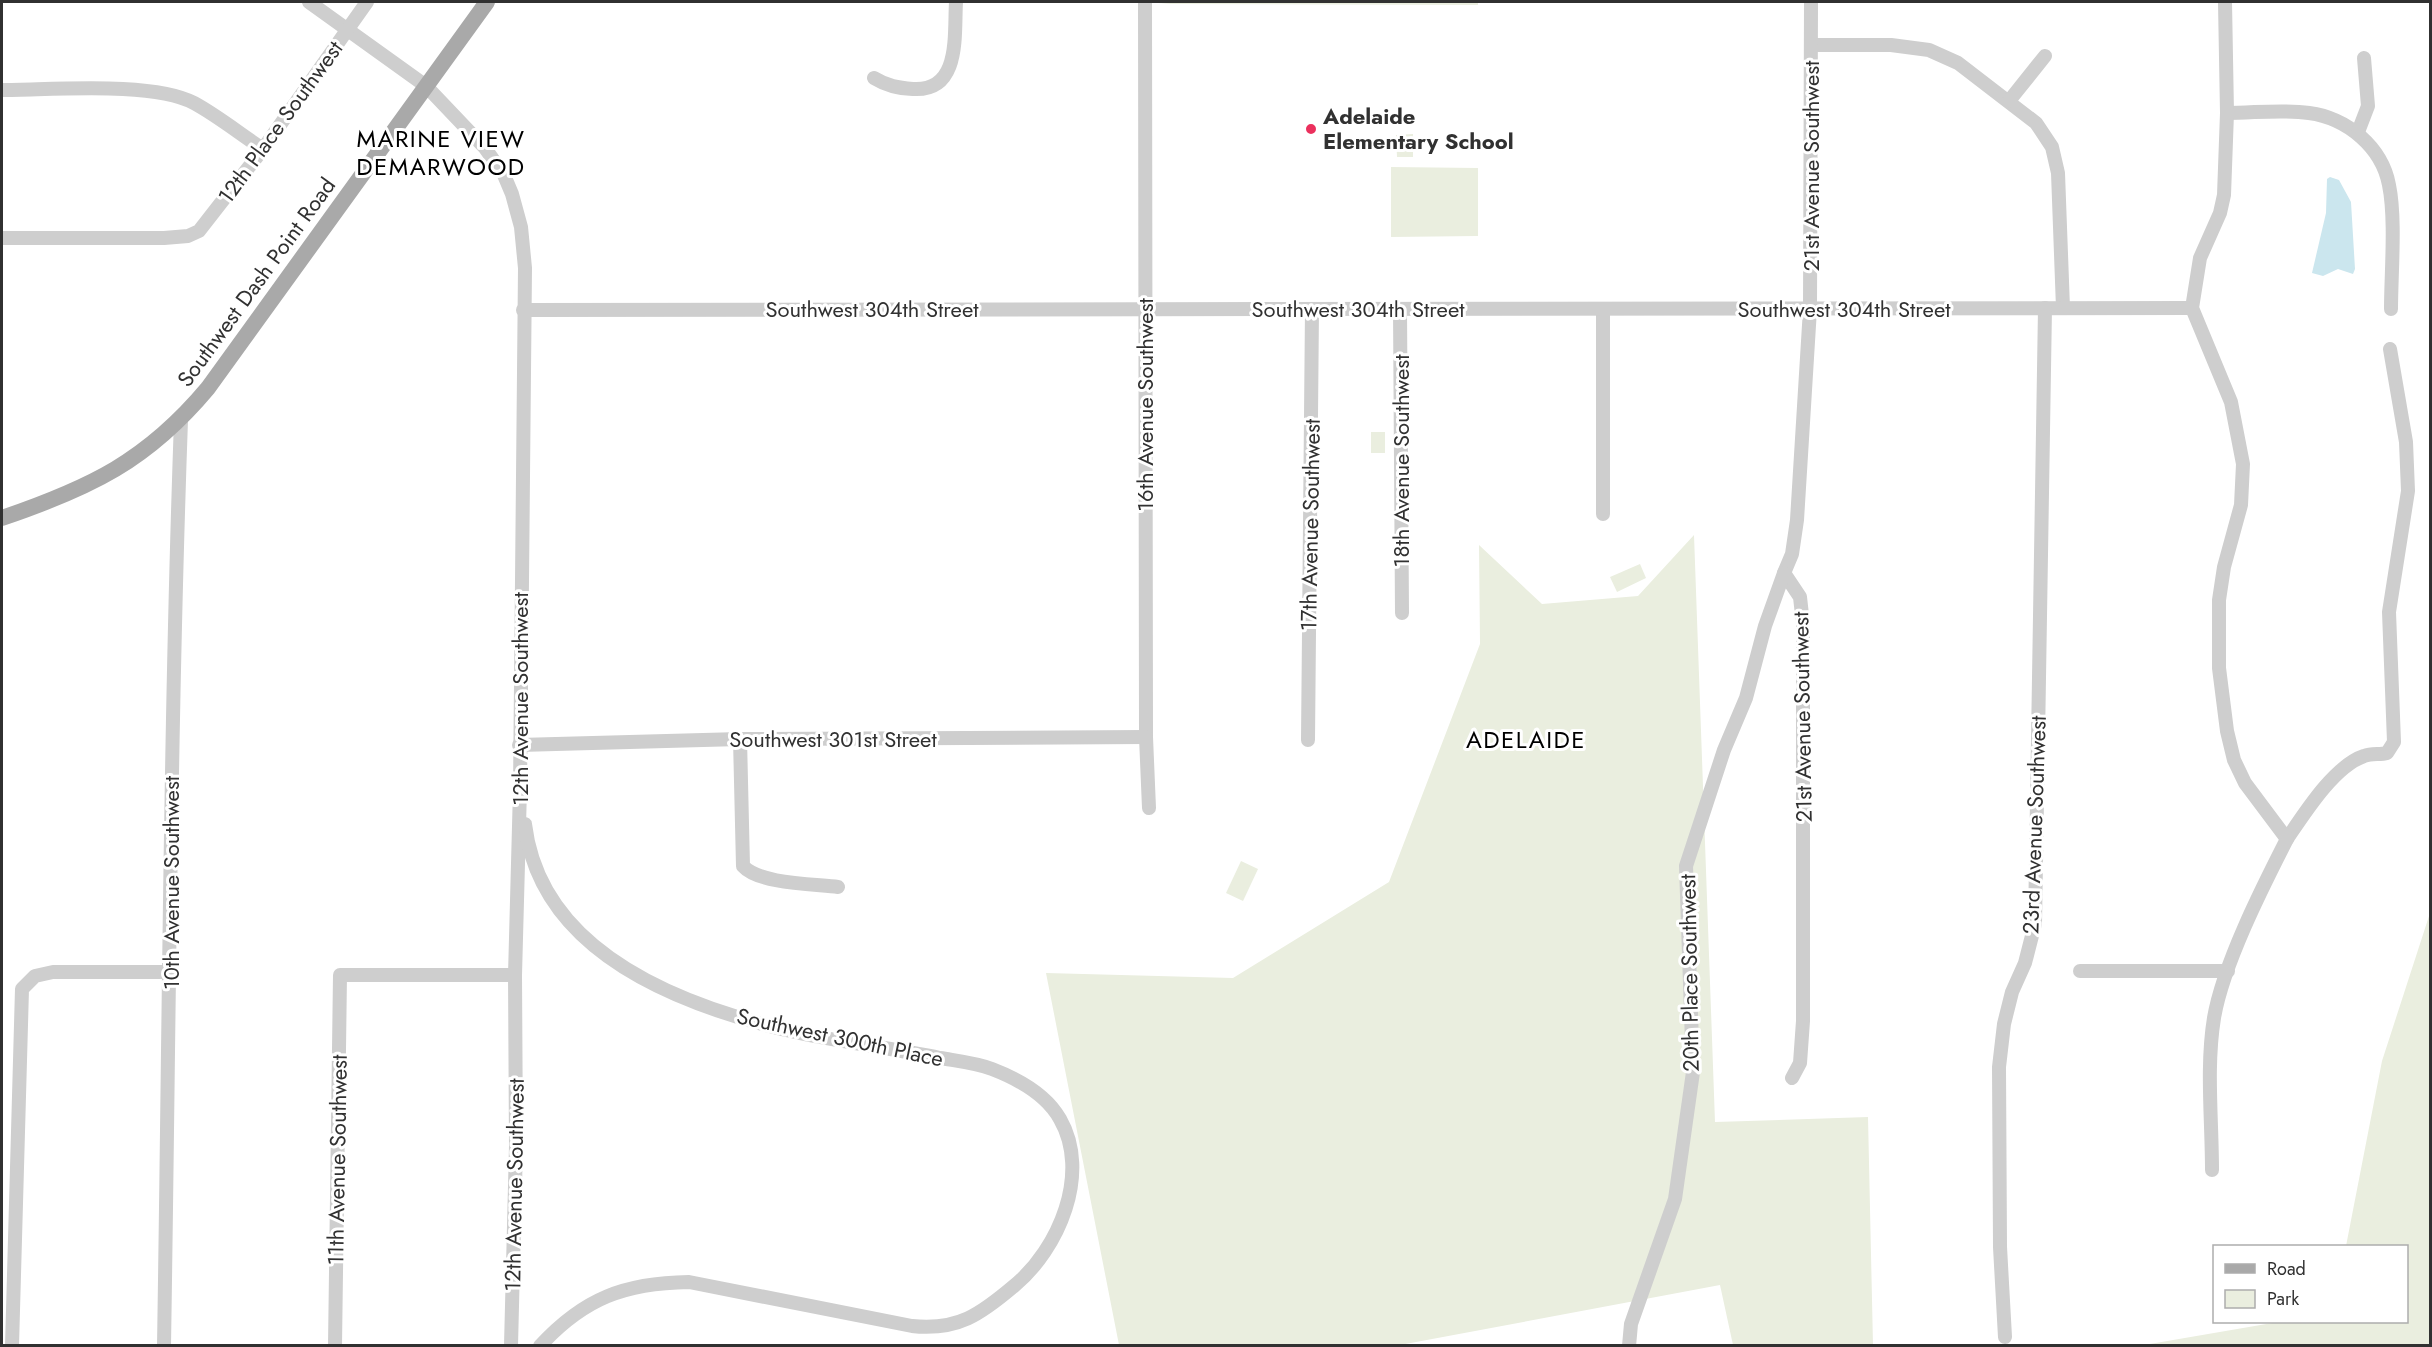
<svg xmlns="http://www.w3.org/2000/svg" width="2432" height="1347" font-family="Jost,sans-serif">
  <rect width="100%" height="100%" fill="#fff"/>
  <g fill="#eaeedf">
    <path d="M1145 2H1478V5L1171 4Z"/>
    <path d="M1413 134V157H1397L1396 135Z"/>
    <path d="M1391 167 1478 168V236L1391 237Z"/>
    <rect x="1371" y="432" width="14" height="21"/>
    <path d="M1694 535 1715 1122 1868 1117 1873 1345H1733L1720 1285 1400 1345H1119L1046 973 1233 978 1389 882 1480 644 1479 545 1542 604 1638 596Z"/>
    <path d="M1640 564 1646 578 1617 592 1610 577Z"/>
    <path d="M1241 861 1258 869 1243 901 1226 893Z"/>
    <path d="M2430 913V1345H2144L2278 1322H2406V1246H2346L2382 1061Z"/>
  </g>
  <path fill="#cbe6ee" d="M2330 177 2339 180 2351 202 2355 269 2353 274 2338 269 2323 276 2312 273 2326 213 2327 179Z"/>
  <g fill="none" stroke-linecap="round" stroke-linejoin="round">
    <g stroke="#cecece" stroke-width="14">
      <path d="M309 2 426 86 485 148 504 175 512 194 521 227 525 268 520 789 515 975 516 1146 511 1346"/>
      <path d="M1145 2 1146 737 1149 808"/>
      <path d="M1811 45H1891L1929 50 1958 63 2036 123 2052 147 2058 173 2063 308"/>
      <path d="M874 78C887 86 898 88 913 89 961 92 954 35 956 2"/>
      <path d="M2 90C51 90 153 81 194 103 218 116 240 134 263 149"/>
      <path d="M2009 101 2045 56"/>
      <path d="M2227 113C2254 113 2283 109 2309 113 2347 118 2382 147 2389 185 2396 219 2391 274 2391 309"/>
      <path d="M2358 132 2368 106 2364 58"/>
      <path d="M2 238H164L188 236 199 231 263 149 367 2"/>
      <path d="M1400 309 1402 613"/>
      <path d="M1603 309V514"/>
      <path d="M523 310 2192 308"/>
      <path d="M740 739 743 866C759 884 814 884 838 887"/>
      <path d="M1308 740 1312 309"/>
      <path d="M519 745 740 739 1146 737"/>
      <path d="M525 824C541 958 692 1010 804 1034 849 1043 895 1049 940 1058 957 1061 976 1063 992 1069 1018 1079 1046 1094 1060 1119 1091 1173 1059 1249 1014 1286 981 1314 958 1331 912 1326L689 1282C625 1283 584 1298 540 1346"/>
      <path d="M2287 839C2304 814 2334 766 2364 756 2372 753 2380 755 2387 753L2394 742 2389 612 2408 491 2406 442 2390 349"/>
      <path d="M2080 971H2228"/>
      <path d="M1792 1078 1800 1063 1803 1021V624L1800 597 1784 573 1792 554 1797 520 1810 309 1811 2"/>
      <path d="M2212 1170C2212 1120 2206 1067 2214 1018 2223 965 2262 888 2287 839L2245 783 2234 760 2227 731 2219 668V600L2224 567 2241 505 2243 464 2231 402 2192 308 2200 258 2220 213 2224 195 2227 113 2225 2"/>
      <path d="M2005 1337 2000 1247 1999 1067 2004 1024 2012 992 2025 963 2035 924 2045 308"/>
      <path d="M12 1346 22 989 35 976 53 972H170"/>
      <path d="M164 1346C169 1037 170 728 181 420"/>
      <path d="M335 1346 340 975H515"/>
      <path d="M1629 1346 1631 1324 1675 1199 1693 1072 1686 866 1724 750 1746 698 1765 626 1784 573"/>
    </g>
    <path stroke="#a9a9a9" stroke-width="16" d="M2 518C90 488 147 461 208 388L487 2"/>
  </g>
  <circle fill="#eb305d" stroke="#fff" stroke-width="2" cx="1311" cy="129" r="6"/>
  <g text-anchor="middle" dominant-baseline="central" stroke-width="6" stroke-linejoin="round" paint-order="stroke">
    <g font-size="22" font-weight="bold" fill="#313131" stroke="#fff" text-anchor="start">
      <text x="1323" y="116">Adelaide<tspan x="1323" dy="25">Elementary School</tspan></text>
    </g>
    <g font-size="22" fill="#313131" stroke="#fff">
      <text transform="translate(280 122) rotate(-54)">12th Place Southwest</text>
      <text transform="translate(1811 166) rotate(-90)">21st Avenue Southwest</text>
      <text transform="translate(256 282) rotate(-54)">Southwest Dash Point Road</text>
      <text x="872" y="309">Southwest 304th Street</text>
      <text x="1358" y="309">Southwest 304th Street</text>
      <text x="1844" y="309">Southwest 304th Street</text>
      <text transform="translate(1145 405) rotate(-90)">16th Avenue Southwest</text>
      <text transform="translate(1401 461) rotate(-90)">18th Avenue Southwest</text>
      <text transform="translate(1310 525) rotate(-89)">17th Avenue Southwest</text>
      <text transform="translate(520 699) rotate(-90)">12th Avenue Southwest</text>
      <text transform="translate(1802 717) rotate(-91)">21st Avenue Southwest</text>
      <text x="833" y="739">Southwest 301st Street</text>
      <text transform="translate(2034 825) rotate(-88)">23rd Avenue Southwest</text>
      <text transform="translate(171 883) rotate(-90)">10th Avenue Southwest</text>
      <text transform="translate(1689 973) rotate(-91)">20th Place Southwest</text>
      <text transform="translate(840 1037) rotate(12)">Southwest 300th Place</text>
      <text transform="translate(337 1160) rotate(-89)">11th Avenue Southwest</text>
      <text transform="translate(514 1185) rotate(-89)">12th Avenue Southwest</text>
    </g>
    <g font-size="24" letter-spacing="1.5" fill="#000" stroke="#fff">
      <text x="441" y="138">MARINE VIEW<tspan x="441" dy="28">DEMARWOOD</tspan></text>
      <text x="1526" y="739">ADELAIDE</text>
    </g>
  </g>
  <rect width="2432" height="1347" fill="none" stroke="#313131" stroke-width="6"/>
  <rect x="2213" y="1245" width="195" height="78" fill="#ffffff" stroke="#adadad" stroke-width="1.5"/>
  <rect x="2225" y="1264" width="30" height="9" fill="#a9a9a9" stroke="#adadad" stroke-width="1.5"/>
  <text x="2267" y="1275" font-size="18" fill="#313131">Road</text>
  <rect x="2225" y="1290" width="30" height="18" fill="#eaeedf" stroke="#adadad" stroke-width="1.5"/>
  <text x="2267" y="1305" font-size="18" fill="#313131">Park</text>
</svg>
